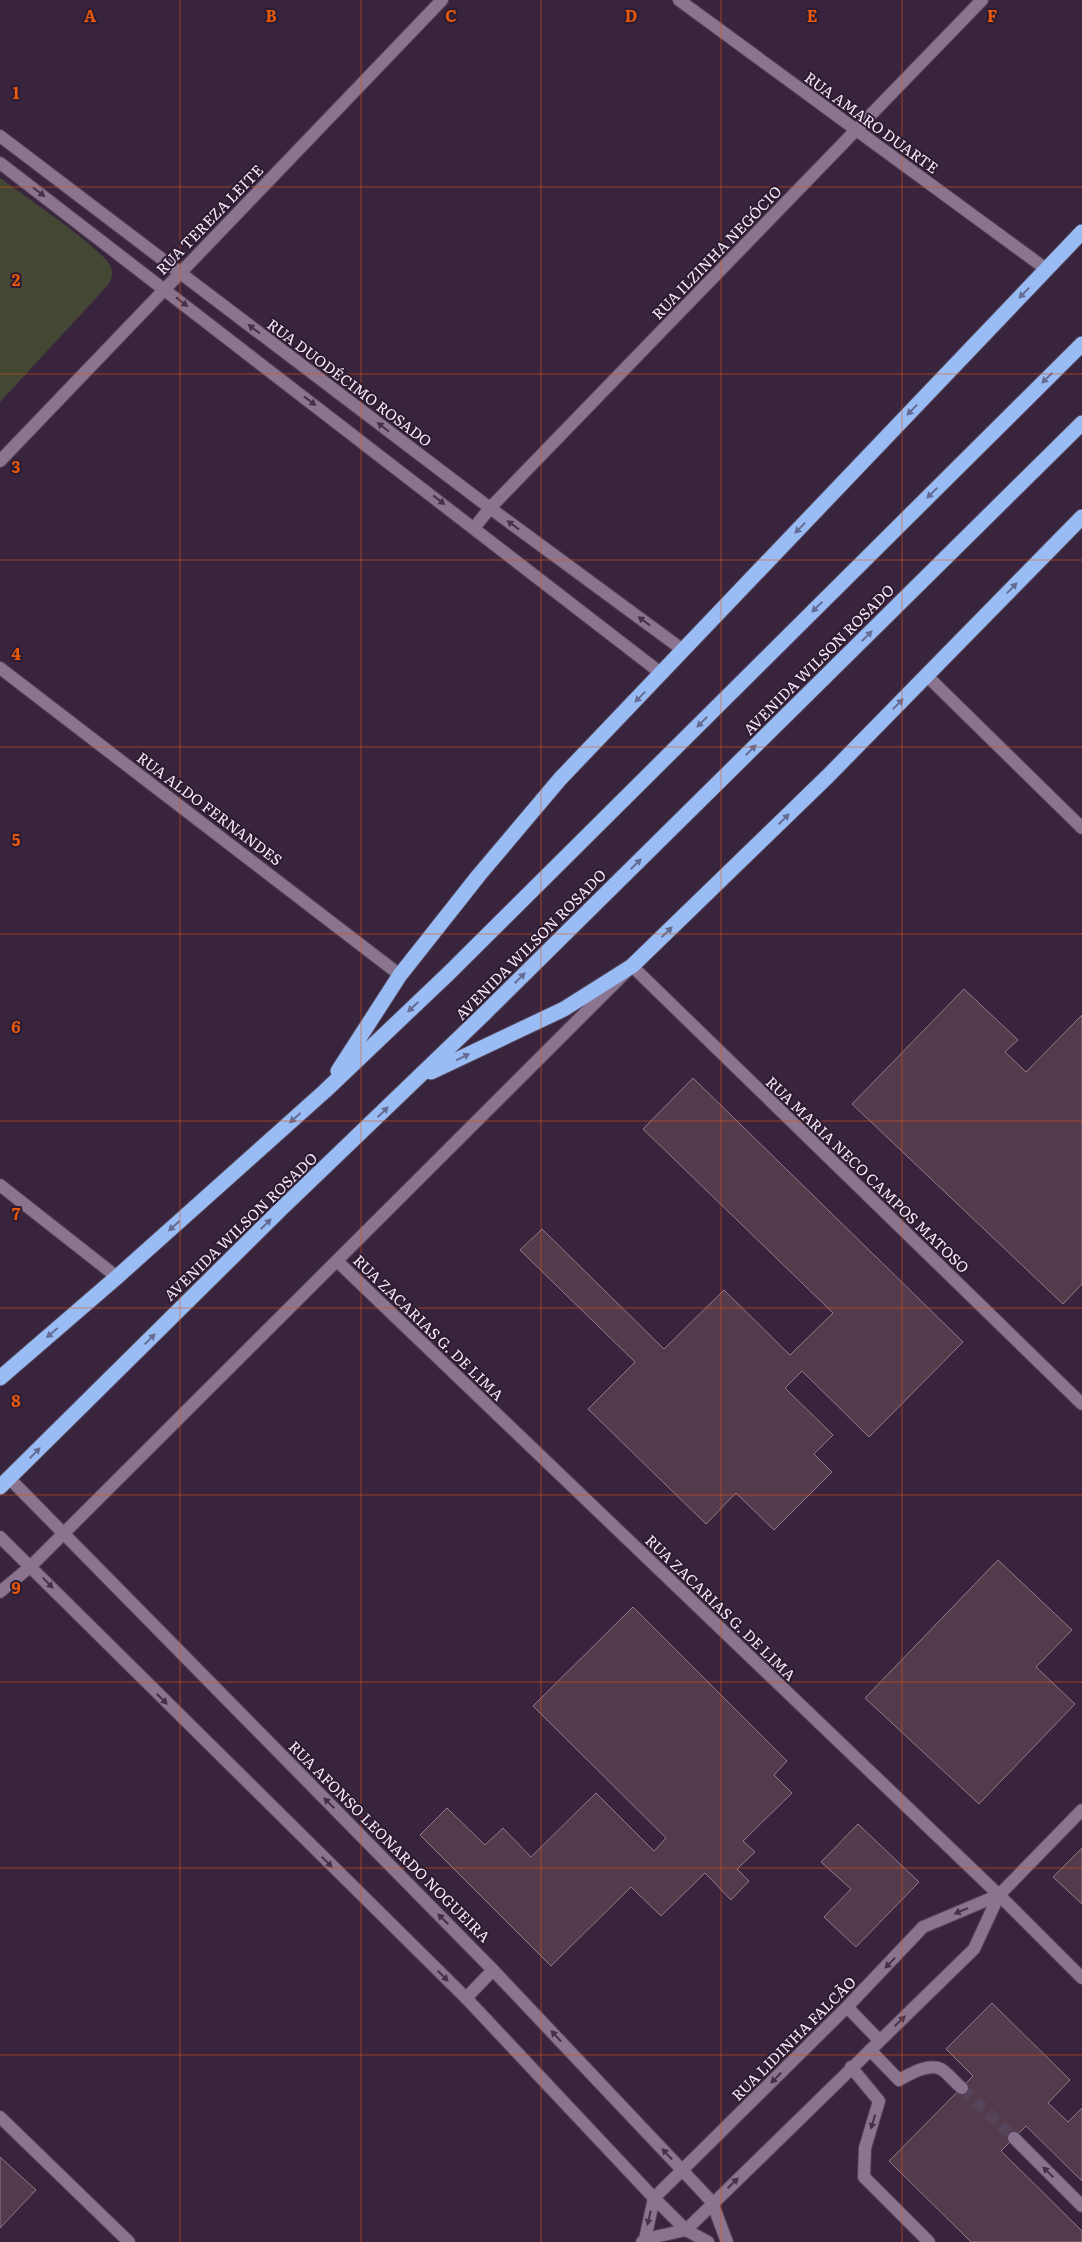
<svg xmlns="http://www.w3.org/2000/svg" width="1082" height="2242" font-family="Literata,serif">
  <rect width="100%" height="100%" fill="#38253d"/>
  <path fill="#454735" d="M0 178C20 193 104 249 111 267 113 273 112 280 108 285L0 402Z"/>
  <g fill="#543b4b" stroke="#97778b">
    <path d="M964 989 1018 1040 1005 1052 1026 1072 1082 1015V1284L1063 1304 852 1104Z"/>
    <path d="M693 1078 963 1342 869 1437 802 1371 785 1388 833 1435 814 1454 832 1472 774 1530 736 1493 706 1524 588 1409 635 1362 520 1250 542 1229 664 1349 724 1290 790 1355 833 1313 643 1129Z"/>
    <path d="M998 1560 1072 1630 1036 1667 1075 1704 979 1804 865 1698Z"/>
    <path d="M633 1607 787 1761 774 1775 792 1793 743 1841 755 1852 737 1869 749 1881 731 1900 705 1873 661 1916 631 1887 551 1966 420 1835 447 1808 485 1845 503 1828 531 1857 596 1793 654 1851 666 1838 533 1706Z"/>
    <path d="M858 1824 919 1882 856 1947 824 1917 851 1889 821 1862Z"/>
    <path d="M1082 1848V1904L1053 1877Z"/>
    <path d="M992 2003 1070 2080 1048 2103 1068 2122 1082 2108V2181L1026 2126 1001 2151 1082 2231V2242H971L889 2161 973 2076 946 2049Z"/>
    <path d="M0 2157 36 2190 0 2228Z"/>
  </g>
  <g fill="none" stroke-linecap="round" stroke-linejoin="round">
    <path stroke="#544359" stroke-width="12" stroke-dasharray="12 6" stroke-linecap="butt" d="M962 2088 1014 2138"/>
    <g stroke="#534256" stroke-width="14">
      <g id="minor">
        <path d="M679 0 1046 269"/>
        <path d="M0 136 490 508 683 650"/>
        <path d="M0 163 662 674"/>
        <path d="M0 461 442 0"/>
        <path d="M474 528 490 508 982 0"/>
        <path d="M0 668 400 975"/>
        <path d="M926 675 1082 828"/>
        <path d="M0 1185 117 1277"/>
        <path d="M337 1261 999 1895 1082 1978"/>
        <path d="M9 1478 493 1970 683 2171 712 2202 727 2242"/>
        <path d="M0 1537 466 1998 654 2198 686 2230 708 2242"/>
        <path d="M0 1592 31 1566 63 1534 632 966 1082 1404"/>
        <path d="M466 1998 493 1970"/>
        <path d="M847 2007 879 2040"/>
        <path d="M870 2050 899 2080C910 2074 928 2063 941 2069 948 2073 955 2083 962 2088"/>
        <path d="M851 2067 879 2101 865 2148 864 2177 929 2242"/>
        <path d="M0 2117 129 2242"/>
        <path d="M1014 2138 1082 2206"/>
        <path d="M645 2239 686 2230 974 1949 999 1895 1082 1810"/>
        <path d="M642 2242 645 2239 654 2198 847 2007 923 1927 999 1895"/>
      </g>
    </g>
    <g stroke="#534256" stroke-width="17">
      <g id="highway">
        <path d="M338 1071 400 975 479 875 560 779 1082 232"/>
        <path d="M431 1072 564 1009 632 966 828 776 1082 517"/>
        <path d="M0 1378 117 1277 325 1091 449 973 1082 344"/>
        <path d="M0 1487 280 1210 485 1013 1082 423"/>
      </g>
    </g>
    <use href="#minor" stroke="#8a748f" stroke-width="12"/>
    <use href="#highway" stroke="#9abcf5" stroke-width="15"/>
  </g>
  <defs><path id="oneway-solid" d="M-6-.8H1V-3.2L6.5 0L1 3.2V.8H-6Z" transform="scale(1.25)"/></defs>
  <g fill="#443149">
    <use href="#oneway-solid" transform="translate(39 192) rotate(37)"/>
    <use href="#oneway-solid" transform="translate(182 302) rotate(38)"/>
    <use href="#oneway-solid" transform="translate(254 329) rotate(-143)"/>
    <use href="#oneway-solid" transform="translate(310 401) rotate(38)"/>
    <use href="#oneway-solid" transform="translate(383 427) rotate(-143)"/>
    <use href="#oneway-solid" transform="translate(439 500) rotate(38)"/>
    <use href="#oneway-solid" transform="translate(513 525) rotate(-144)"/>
    <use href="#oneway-solid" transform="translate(644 621) rotate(-144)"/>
    <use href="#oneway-solid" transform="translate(48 1583) rotate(46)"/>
    <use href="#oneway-solid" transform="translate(162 1699) rotate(45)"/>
    <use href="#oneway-solid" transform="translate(329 1803) rotate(-135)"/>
    <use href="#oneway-solid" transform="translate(327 1862) rotate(45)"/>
    <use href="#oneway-solid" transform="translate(961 1911) rotate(157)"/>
    <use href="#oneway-solid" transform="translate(443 1919) rotate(-135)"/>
    <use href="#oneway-solid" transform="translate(890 1963) rotate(134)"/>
    <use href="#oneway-solid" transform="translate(443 1976) rotate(45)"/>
    <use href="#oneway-solid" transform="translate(900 2021) rotate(-44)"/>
    <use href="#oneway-solid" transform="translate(556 2036) rotate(-133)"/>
    <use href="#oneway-solid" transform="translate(776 2078) rotate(135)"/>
    <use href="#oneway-solid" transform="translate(873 2122) rotate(107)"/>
    <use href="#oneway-solid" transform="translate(667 2154) rotate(-133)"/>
    <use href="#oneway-solid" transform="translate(1048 2172) rotate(-135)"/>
    <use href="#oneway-solid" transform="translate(733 2183) rotate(-44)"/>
    <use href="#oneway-solid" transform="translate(649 2218) rotate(103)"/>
  </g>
  <g fill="#646c94">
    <use href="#oneway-solid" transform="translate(1024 293) rotate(134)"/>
    <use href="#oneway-solid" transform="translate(1047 378) rotate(135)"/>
    <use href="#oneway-solid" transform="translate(912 410) rotate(134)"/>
    <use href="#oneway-solid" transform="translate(932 493) rotate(135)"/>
    <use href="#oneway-solid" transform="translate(800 528) rotate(134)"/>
    <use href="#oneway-solid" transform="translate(1012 588) rotate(-46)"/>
    <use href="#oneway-solid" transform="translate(817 607) rotate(135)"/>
    <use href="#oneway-solid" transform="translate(867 636) rotate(-45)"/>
    <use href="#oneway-solid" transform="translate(640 697) rotate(134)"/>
    <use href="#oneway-solid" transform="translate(898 704) rotate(-46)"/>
    <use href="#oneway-solid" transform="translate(702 722) rotate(135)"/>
    <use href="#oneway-solid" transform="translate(751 750) rotate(-45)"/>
    <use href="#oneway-solid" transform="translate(784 819) rotate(-44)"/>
    <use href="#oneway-solid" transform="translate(636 864) rotate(-45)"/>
    <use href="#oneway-solid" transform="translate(667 932) rotate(-44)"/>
    <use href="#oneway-solid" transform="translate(520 978) rotate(-45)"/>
    <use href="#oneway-solid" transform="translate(413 1007) rotate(137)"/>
    <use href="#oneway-solid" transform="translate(463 1057) rotate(-26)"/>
    <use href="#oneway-solid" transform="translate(383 1112) rotate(-44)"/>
    <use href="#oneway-solid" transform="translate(295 1118) rotate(138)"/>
    <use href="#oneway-solid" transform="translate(266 1224) rotate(-45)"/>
    <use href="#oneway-solid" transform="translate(174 1226) rotate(138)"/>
    <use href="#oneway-solid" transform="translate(52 1333) rotate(139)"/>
    <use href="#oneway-solid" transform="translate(150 1339) rotate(-45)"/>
    <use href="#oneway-solid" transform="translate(35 1453) rotate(-45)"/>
  </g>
  <path fill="none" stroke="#e8590c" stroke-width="1" stroke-opacity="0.55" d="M180 0V2242M361 0V2242M541 0V2242M721 0V2242M902 0V2242M0 187H1082M0 374H1082M0 560H1082M0 747H1082M0 934H1082M0 1121H1082M0 1308H1082M0 1495H1082M0 1682H1082M0 1868H1082M0 2055H1082"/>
  <g text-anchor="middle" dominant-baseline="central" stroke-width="4" stroke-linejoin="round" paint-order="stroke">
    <g font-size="15" fill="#f6eaf9" stroke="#2d1b32">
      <text transform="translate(872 122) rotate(36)">RUA AMARO DUARTE</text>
      <text transform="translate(209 219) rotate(-46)">RUA TEREZA LEITE</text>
      <text transform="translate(716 252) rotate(-46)">RUA ILZINHA NEGÓCIO</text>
      <text transform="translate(350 382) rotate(37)">RUA DUODÉCIMO ROSADO</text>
      <text transform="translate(818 659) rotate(-45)">AVENIDA WILSON ROSADO</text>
      <text transform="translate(210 808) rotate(37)">RUA ALDO FERNANDES</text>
      <text transform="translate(530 944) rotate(-45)">AVENIDA WILSON ROSADO</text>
      <text transform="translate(868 1174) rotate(44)">RUA MARIA NECO CAMPOS MATOSO</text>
      <text transform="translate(240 1226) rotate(-44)">AVENIDA WILSON ROSADO</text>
      <text transform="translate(429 1327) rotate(44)">RUA ZACARIAS G. DE LIMA</text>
      <text transform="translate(721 1607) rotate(44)">RUA ZACARIAS G. DE LIMA</text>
      <text transform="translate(390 1841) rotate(45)">RUA AFONSO LEONARDO NOGUEIRA</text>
      <text transform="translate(793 2038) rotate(-45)">RUA LIDINHA FALCÃO</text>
    </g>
  </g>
  <g font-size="16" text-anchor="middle" font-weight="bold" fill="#e8590c" stroke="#2d1b32" stroke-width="4" stroke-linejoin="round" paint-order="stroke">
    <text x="90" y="22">A</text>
    <text x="271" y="22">B</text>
    <text x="451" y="22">C</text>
    <text x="631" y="22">D</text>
    <text x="812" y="22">E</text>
    <text x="992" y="22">F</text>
    <text x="16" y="99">1</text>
    <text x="16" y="286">2</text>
    <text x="16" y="473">3</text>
    <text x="16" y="660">4</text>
    <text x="16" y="846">5</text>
    <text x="16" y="1033">6</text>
    <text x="16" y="1220">7</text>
    <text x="16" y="1407">8</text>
    <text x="16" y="1594">9</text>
  </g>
</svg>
